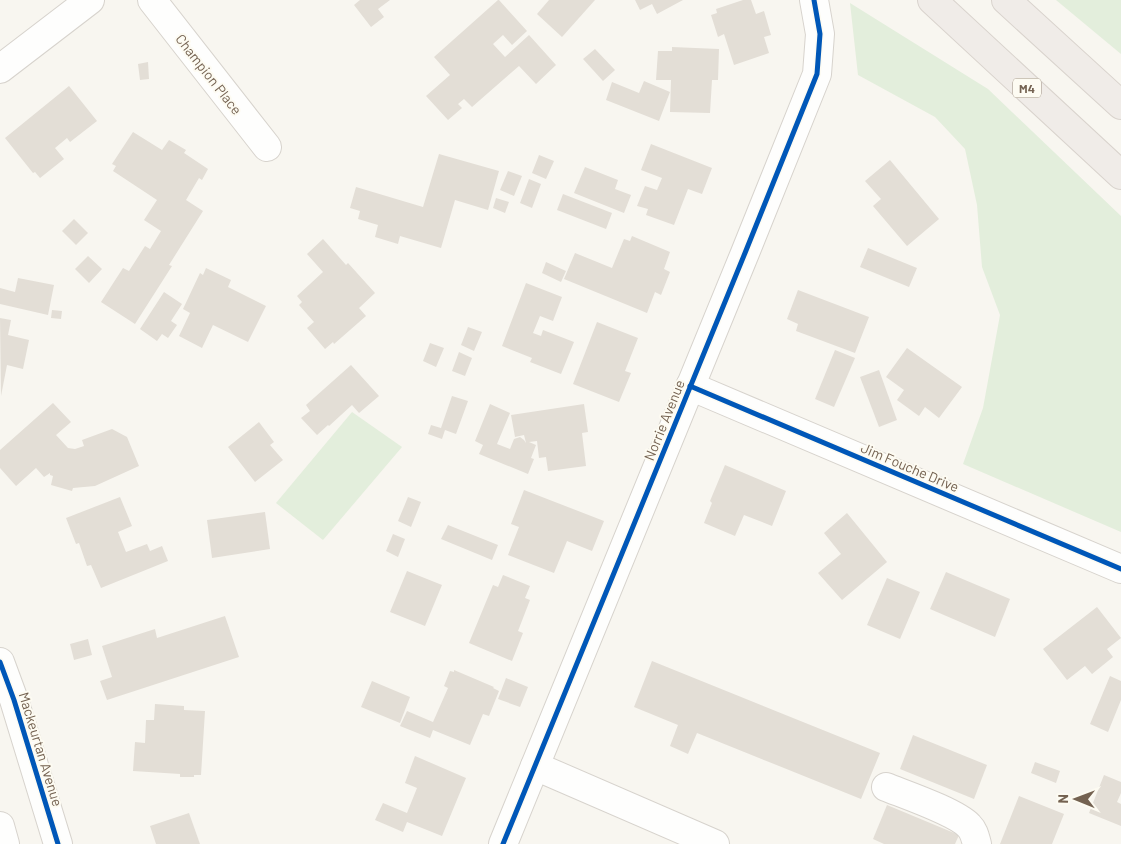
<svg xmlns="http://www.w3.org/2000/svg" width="1121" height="844" font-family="Barlow,sans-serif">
  <rect width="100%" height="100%" fill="#f8f6f0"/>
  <g fill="#e3eedc">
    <path d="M1056 0H1121V54Z"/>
    <path d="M850 3 988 89 1121 216V532L963 464 983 408 1000 315 982 267 977 205 965 149 935 117 858 75Z"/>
    <path d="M352 412 402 447 323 540 276 503Z"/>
  </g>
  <g fill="#e3ded6">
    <path d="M360 0H390L378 9 384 17 371 27 354 5Z"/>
    <path d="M498 0H499L527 31 512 45 503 35 493 44 505 57 529 35 556 65 536 84 519 66 472 107 464 99 458 104 462 108 448 120 426 96 450 75 434 57Z"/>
    <path d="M549 0H595L562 37 537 14Z"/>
    <path d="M635 0H683L657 14 652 4 640 10Z"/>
    <path d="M743 0H751L756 14 764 11 771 35 764 37 769 53 734 65 724 34 718 37 711 15 717 13 716 9Z"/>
    <path d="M672 47 719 49 718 80H712L710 113 670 112 671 80H656L658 51H672Z"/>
    <path d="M595 49 615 70 603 81 583 59Z"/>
    <path d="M148 62 149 79 140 80 138 64Z"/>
    <path d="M644 81 670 92 659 121 606 100 612 82 639 93Z"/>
    <path d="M69 86 97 121 70 142 67 138 55 148 64 159 40 178 35 172 33 173 5 138Z"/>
    <path d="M133 132 162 150 169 140 186 150 184 153 208 169 202 180 199 178 186 200 203 211 169 265 172 266 135 324 101 302 123 268 129 271 145 246 150 249 161 231 144 220 157 200 113 171 116 166 112 164Z"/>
    <path d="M651 144 712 168 702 194 688 189 674 225 646 215 648 209 637 206 645 186 657 190 662 178 641 170Z"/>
    <path d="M439 154 499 171 488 210 455 200 441 248 400 236 398 244 375 237 378 225 358 219 360 211 350 208 356 187 423 207Z"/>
    <path d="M539 155 554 161 546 179 532 173Z"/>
    <path d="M890 160 939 219 907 246 873 206 881 199 865 181Z"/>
    <path d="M585 167 618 180 615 189 631 195 624 213 574 193Z"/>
    <path d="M508 171 522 176 514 196 500 190Z"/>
    <path d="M529 179 541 184 532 208 520 203Z"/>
    <path d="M563 194 612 213 606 229 557 210Z"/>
    <path d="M496 198 509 202 505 213 493 208Z"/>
    <path d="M74 219 88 233 76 245 62 231Z"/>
    <path d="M632 236 670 252 664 269 670 272 661 295 655 292 647 313 564 279 575 253 612 268 624 239 630 241Z"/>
    <path d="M323 239 346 265 348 263 375 293 359 308 366 316 334 344 333 342 325 349 307 328 314 322 299 305 302 302 297 296 323 272 307 254Z"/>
    <path d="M868 248 917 268 909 287 860 267Z"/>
    <path d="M88 256 102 269 89 283 75 269Z"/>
    <path d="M546 262 566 271 561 282 542 273Z"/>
    <path d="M206 268 231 280 228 287 266 306 248 342 213 325 202 348 179 336 190 313 183 309 200 273 203 275Z"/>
    <path d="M18 278 54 285 48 315 0 304V288L15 292Z"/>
    <path d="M526 283 562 297 553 321 540 316 533 333 541 336 543 330 574 342 561 374 530 362 532 358 502 346Z"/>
    <path d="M798 290 869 317 855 353 796 331 798 324 787 319Z"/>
    <path d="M164 292 182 304 171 321 177 325 168 338 162 334 157 341 140 329Z"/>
    <path d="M52 310 62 311 61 319 51 318Z"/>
    <path d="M0 318 11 320 8 335 29 340 23 369 7 365 1 396Z"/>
    <path d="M597 322 638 338 625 371 631 373 619 402 573 384Z"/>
    <path d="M468 327 482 332 474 351 461 345Z"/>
    <path d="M430 343 444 348 436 367 423 361Z"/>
    <path d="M907 348 962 387 939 418 925 407 919 416 897 400 904 390 886 377Z"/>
    <path d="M835 350 855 358 834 407 815 399Z"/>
    <path d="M459 352 472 358 465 376 452 371Z"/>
    <path d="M351 365 379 396 359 413 352 405 329 426 328 425 317 435 301 418 310 411 306 405Z"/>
    <path d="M879 370 897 420 879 427 860 377Z"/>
    <path d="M452 396 468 401 456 434 445 430 442 439 428 434 431 425 441 428Z"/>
    <path d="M53 403 71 422 56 435 68 448 75 449 84 446 82 440 112 429 127 437 139 466 95 486 73 488 72 491 51 485 53 476 50 475V473L44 477 36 468 16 486 0 468V450Z"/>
    <path d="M490 404 510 413 497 444 510 449 514 439 520 437 524 440 526 443 524 435 515 437 511 415 584 404 588 432 582 433 586 466 548 471 546 457 539 458 537 441 529 442 536 445 531 458 534 459 528 474 479 454 483 445 475 441Z"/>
    <path d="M259 422 274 442 270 445 283 460 255 482 228 447Z"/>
    <path d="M725 465 786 491 772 526 744 515 735 536 704 523 712 503 710 501Z"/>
    <path d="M524 490 604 521 592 551 567 541 554 573 508 555 519 527 511 524Z"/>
    <path d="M120 497 132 526 118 532 126 552 147 544 150 551 162 546 168 561 101 588 91 565 87 566 79 543 76 544 66 518Z"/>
    <path d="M408 497 421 502 411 527 398 521Z"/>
    <path d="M265 512 270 549 212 558 207 520Z"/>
    <path d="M847 513 887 562 842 600 818 573 841 554 824 533Z"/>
    <path d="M448 525 498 545 492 560 441 539Z"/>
    <path d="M393 534 405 539 398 557 386 551Z"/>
    <path d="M407 571 442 585 425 626 390 612Z"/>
    <path d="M946 572 1010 599 995 637 930 609Z"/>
    <path d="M503 575 530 586 525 598 530 600 518 631 523 633 512 661 469 643 493 585 498 587Z"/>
    <path d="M887 578 920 592 900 639 867 625Z"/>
    <path d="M1097 607 1121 638 1107 649 1113 657 1092 674 1085 666 1067 680 1043 649Z"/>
    <path d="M225 616 239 657 107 700 100 681 112 677 102 646 155 629 157 638Z"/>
    <path d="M88 639 92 655 74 660 70 644Z"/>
    <path d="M652 661 880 753 861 799 697 733 688 754 670 746 678 725 634 707Z"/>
    <path d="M454 670 494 687 493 688 499 691 489 716 483 714 470 745 433 730 430 738 400 726 407 711 433 722 448 688 444 686 450 671 454 672Z"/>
    <path d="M1110 676 1121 681V700L1108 732 1090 724Z"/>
    <path d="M506 678 528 687 520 707 498 699Z"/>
    <path d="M372 681 410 697 400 723 361 707Z"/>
    <path d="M155 704 184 706V710L205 711 201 775H194V777H180V774L133 771 135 742 145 743 146 720H154Z"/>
    <path d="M913 735 987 765 974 799 900 769Z"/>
    <path d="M415 756 466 778 442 836 407 822 403 832 375 820 383 803 407 813 417 788 405 783Z"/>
    <path d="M1035 762 1060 771 1056 783 1031 773Z"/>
    <path d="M1104 775 1121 782V793L1117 802 1121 804V826L1089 813Z"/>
    <path d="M1019 796 1064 814 1052 844H1000Z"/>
    <path d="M887 805 959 835 955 844H884L873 839Z"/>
    <path d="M189 813 200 844H156L150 826Z"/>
  </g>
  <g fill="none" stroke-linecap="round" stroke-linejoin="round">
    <g stroke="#d7d3cd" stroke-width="30">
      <g id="minor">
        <path d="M152 0 267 147"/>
        <path d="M0 69 90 0"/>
        <path d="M690 386 1121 569"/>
        <path d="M0 662 14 700 58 844"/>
        <path d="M535 766 715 844"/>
        <path d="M886 787C906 795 956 812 969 826 974 831 975 837 977 844"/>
        <path d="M0 826 5 844"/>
        <path d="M503 844 745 253 817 74 820 34 814 0"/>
      </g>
    </g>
    <g stroke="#d9d3cd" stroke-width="30">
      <g id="highway">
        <path d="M932 0 1121 175"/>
        <path d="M1006 0 1121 105"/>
      </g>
    </g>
    <use href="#minor" stroke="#fefefd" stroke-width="28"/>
    <use href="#highway" stroke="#f0ece8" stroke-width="28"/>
    <g stroke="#fdfbf2" stroke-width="8">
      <g id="cycleway">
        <path d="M690 386 1121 569"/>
        <path d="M0 662 14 700 58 844"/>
        <path d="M503 844 745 253 817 74 820 34 814 0"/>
      </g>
    </g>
    <use href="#cycleway" stroke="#0057b8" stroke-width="5"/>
  </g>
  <g text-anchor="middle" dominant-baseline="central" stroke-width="4" stroke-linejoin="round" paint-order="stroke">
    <rect fill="#fdfbf2" stroke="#9d9081" stroke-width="1" x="1013" y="78.5" width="28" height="19" rx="4"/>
    <g font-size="12" font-weight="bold" fill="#746251">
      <text x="1027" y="88">M4</text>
    </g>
    <g font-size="14" fill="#746251" stroke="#fdfbf2">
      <text transform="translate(209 74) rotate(52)">Champion Place</text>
      <text transform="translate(664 420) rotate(-68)">Norrie Avenue</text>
      <text transform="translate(910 467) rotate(23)">Jim Fouche Drive</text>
      <text transform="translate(41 749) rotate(73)">Mackeurtan Avenue</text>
    </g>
  </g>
  <g transform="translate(1076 799) rotate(271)" stroke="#fdfbf2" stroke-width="4" paint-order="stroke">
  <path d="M0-4L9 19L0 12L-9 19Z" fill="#746251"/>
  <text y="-8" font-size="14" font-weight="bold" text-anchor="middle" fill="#746251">N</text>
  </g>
</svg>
